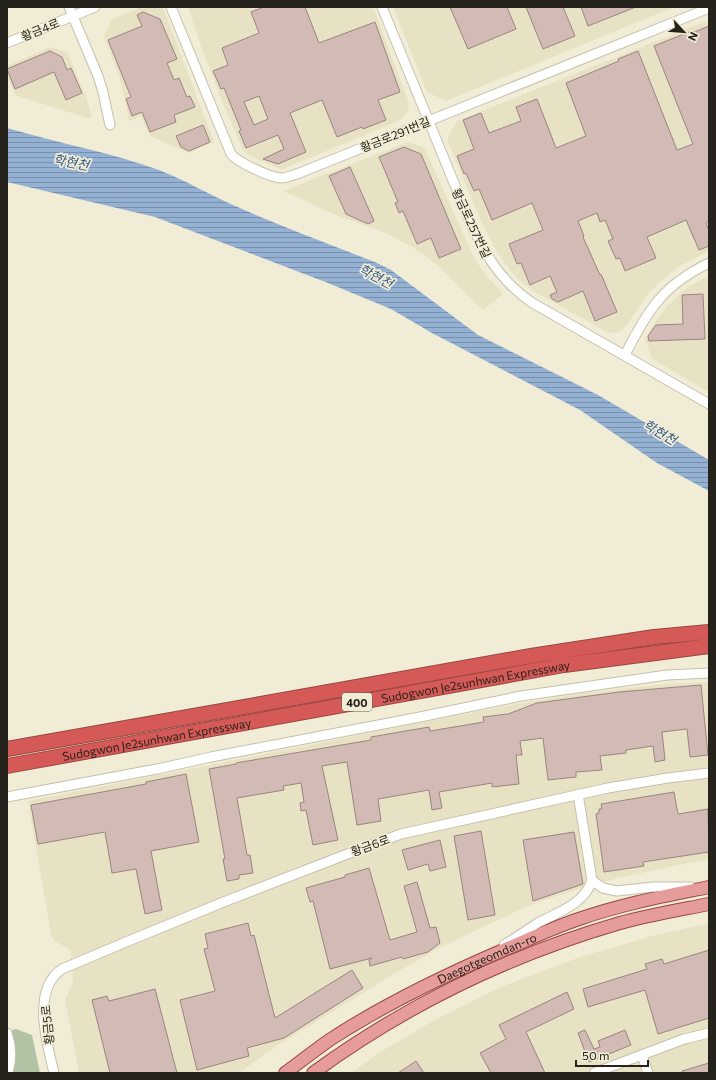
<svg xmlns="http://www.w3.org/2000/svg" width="716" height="1080" font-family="Commissioner,'Noto Sans KR',sans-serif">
  <defs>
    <pattern id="water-rules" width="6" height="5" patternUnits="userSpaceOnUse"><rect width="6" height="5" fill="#94b1d4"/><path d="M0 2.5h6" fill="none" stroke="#7990ab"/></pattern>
  </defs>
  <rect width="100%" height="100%" fill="#f1ecd6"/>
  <g fill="#e8e2c5">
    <path d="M142 7H163L214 142 189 153 150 136 141 116 129 121 121 82 104 37 111 20Z"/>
    <path d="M188 7H373L409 103 408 111 403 118 394 123 283 169 277 168 250 156 243 150 224 106 199 41Z"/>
    <path d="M393 7H674L446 101 427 92Z"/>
    <path d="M709 20V251L678 267 663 279 648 294 626 326 621 331 615 333 607 332 533 291 521 282 509 269 497 252 480 219 448 142V136L457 121Z"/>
    <path d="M50 47 67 52 85 94 92 117 90 119 15 95 7 76V66Z"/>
    <path d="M405 143H411L423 147 426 151 474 258 485 274 503 294 483 310 439 266 412 247 383 232 336 215 283 191Z"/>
    <path d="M709 275V392L652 359 645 339 657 319 668 305 684 290Z"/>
    <path d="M709 682V860L688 863 614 879 579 889 538 902 502 918 435 950 397 972 278 1045 239 1073H79L65 1000 73 983 71 950 54 941 51 935 28 801 511 705 583 693 666 684Z"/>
    <path d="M709 923V1073H351L382 1051 435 1020 498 988 580 957 652 936Z"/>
  </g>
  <path fill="#b1c3a4" d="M16 1029 32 1035 40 1073H13C17 1058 16 1045 10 1031Z"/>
  <path fill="url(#water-rules)" d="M7 128C57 143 110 152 159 170 185 180 208 194 233 205 280 226 329 244 377 263L391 270 478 335 598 395 709 460V491L657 463 580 410 432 333 391 309 328 283 155 217 7 182Z"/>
  <g fill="#d2bab5" stroke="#9b8480" fill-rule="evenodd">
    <path d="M264 7H305L319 43 375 22 400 92 378 100 386 120 363 129 362 127 337 137 322 100 290 113 306 152 278 164 263 159 284 149 278 135 246 148 239 131 241 130 224 88 221 89 213 71 228 65 222 48 259 33 251 12ZM259 96 268 119 254 125 244 102Z"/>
    <path d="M450 7H507L516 29 468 49Z"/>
    <path d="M526 7H563L575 36 543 49Z"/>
    <path d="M581 7H636L588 26Z"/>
    <path d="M143 12 160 19 177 59 167 63 174 80 179 78 187 97 190 96 195 107 174 115 176 122 150 132 142 112 132 116 126 99 131 97 108 40 142 26 137 15Z"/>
    <path d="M709 26V221L706 223 709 231V246L699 250 686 220 647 237 656 258 625 271 620 258 616 259 608 241 613 239 605 220 600 222 597 213 578 221 584 236 583 237 600 275 601 274 617 312 595 321 583 291 558 302 552 299 550 295 557 292 550 276 530 285 521 263 517 264 509 244 543 230 532 203 492 220 479 189 474 191 466 173 464 174 457 156 474 149 463 120 481 113 489 133 521 121 516 107 537 99 556 148 586 136 566 83 619 61 618 59 638 51 677 150 693 144 654 46 689 32 690 34Z"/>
    <path d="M50 51 62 57 67 70 71 68 82 93 66 100 54 72 15 89 7 69Z"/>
    <path d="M203 125 210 142 189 151 181 147 176 136Z"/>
    <path d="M404 147 421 154 461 249 439 258 431 238 417 244 403 211 399 213 395 203 398 202 379 157Z"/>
    <path d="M350 167 374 221 368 224 346 214 329 176Z"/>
    <path d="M703 294 705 339 649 341 648 336 656 325 683 324 682 295Z"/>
    <path d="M701 685 708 755 690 757 687 729 662 732 665 760 655 762 653 746 626 750V753L600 756 602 770 576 772V777L548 780 543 738 520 741 522 755H516L519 784 492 787V783L439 792 442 808 432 810 429 790 378 799 381 821 357 825 347 762 322 766 338 840 313 845 306 810 301 811 300 803 304 802 301 783 283 786 284 790 237 798 247 855H250L253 873 239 875V879L227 881 223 859H225L209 769 236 764V763L371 740V737L429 727 430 731 484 722 483 717 508 714 537 703 619 692Z"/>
    <path d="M186 774 199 842 151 851 162 910 145 914 136 869 112 873 105 832 38 844 31 805 146 784V782Z"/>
    <path d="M674 792 678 814 708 809 709 852 643 862 644 866 604 872 596 814 599 813V809H602L601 804Z"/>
    <path d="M481 831 495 915 468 920 454 836Z"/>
    <path d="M574 832 583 884 533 901 523 840Z"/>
    <path d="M440 840 446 867 430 871 428 864 408 870 402 850Z"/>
    <path d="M369 868 390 940 417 932 404 886 417 882 430 928 436 927 440 943 428 952 403 959 402 957 370 966 369 960 372 958 330 969 313 901 310 902 306 888 345 877V875Z"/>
    <path d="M248 923 251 936 254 935 275 1018 352 970 363 988 284 1038 247 1048 249 1056 197 1070 180 1000 215 991 204 949 208 948 205 934Z"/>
    <path d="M709 950V1018L658 1034 645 990 588 1007 583 989 647 969 645 964 662 959 664 964Z"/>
    <path d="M155 989 177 1073H110L92 1000 107 996 109 1001Z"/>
    <path d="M567 992 574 1009 526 1032 545 1073H491L480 1053 506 1039 499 1025Z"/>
    <path d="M585 1030 594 1049 600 1047 598 1041 625 1030 631 1045 589 1062 578 1033Z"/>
    <path d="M416 1061 424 1073H398Z"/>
    <path d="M709 1063V1073H683L682 1071Z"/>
  </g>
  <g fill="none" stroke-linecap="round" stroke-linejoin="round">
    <g stroke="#c5c0ab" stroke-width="11">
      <g id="minor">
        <path d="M69 7 98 76 103 92 110 125"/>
        <path d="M171 7 231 154C237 162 271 178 282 178 287 178 292 175 297 174L709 8"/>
        <path d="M382 7 470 222C487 257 499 279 531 302L709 404"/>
        <path d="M7 43 95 7"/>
        <path d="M625 355C647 311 663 285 709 263"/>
        <path d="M7 797 157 769 211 757 420 717 521 696 667 675 709 673"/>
        <path d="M592 880 597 884 603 888 617 891 653 887H691"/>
        <path d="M504 945C516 938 527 930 538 923 558 912 585 904 592 880L578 794"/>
        <path d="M7 1033C12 1047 12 1059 8 1073"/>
        <path d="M642 1055 648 1073"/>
        <path d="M54 1073C47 1043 31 990 62 969L126 942 226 901 363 848 401 834 608 788 668 778 709 773"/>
        <path d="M594 1073 684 1039 709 1033"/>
      </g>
    </g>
    <g stroke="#974742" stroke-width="14">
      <g id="major">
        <path id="s1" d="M285 1073C300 1062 315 1050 331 1039 385 1004 443 976 501 951 527 940 552 928 579 919 622 904 665 896 709 887"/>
        <path d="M313 1073C406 1005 510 955 620 923 649 915 679 910 709 904"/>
      </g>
    </g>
    <g stroke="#974742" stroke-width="16">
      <g id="highway">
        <path d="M7 749 531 656 654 637 709 632"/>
        <path id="s2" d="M7 766 564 665 709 646"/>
      </g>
    </g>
    <use href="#minor" stroke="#fff" stroke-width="9"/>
    <use href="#major" stroke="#e69c9a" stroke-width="12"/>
    <use href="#highway" stroke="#d55a57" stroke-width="14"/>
  </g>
  <g text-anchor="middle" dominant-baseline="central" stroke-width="3.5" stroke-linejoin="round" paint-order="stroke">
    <rect fill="#f1ecd6" stroke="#625f53" stroke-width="1" x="342" y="693" width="30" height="18" rx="3"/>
    <g font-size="11" font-weight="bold" fill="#25231b">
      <text x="357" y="702">400</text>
    </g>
    <g font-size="12" fill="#25231b" stroke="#f1ecd6">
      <text transform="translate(40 29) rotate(-22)">황금4로</text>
      <text transform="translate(395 134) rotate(-22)">황금로291번길</text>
      <text transform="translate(472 223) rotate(65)">황금로257번길</text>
      <text stroke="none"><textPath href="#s2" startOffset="476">Sudogwon Je2sunhwan Expressway</textPath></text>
      <text stroke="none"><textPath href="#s2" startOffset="152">Sudogwon Je2sunhwan Expressway</textPath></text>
      <text transform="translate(370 845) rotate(-20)">황금6로</text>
      <text stroke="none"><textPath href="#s1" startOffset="233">Daegotgeomdan-ro</textPath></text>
      <text transform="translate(47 1025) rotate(-96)">황금5로</text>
    </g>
    <g font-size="13" font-style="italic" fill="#2f5685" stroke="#f1ecd6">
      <text transform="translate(71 162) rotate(11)">학현천</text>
      <text transform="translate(376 276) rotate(28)">학현천</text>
      <text transform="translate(660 432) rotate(31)">학현천</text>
    </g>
  </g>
  <rect width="716" height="1080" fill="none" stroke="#25231b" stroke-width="16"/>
  <g transform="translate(684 32) rotate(116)" stroke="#f1ecd6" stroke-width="3" paint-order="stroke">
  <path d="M0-3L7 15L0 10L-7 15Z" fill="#25231b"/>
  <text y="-6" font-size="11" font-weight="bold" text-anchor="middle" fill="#25231b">N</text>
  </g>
  <path d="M576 1060v6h72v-6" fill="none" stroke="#25231b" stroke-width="2"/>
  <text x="582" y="1060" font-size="12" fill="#25231b" stroke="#f1ecd6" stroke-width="3" paint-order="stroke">50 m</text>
</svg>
